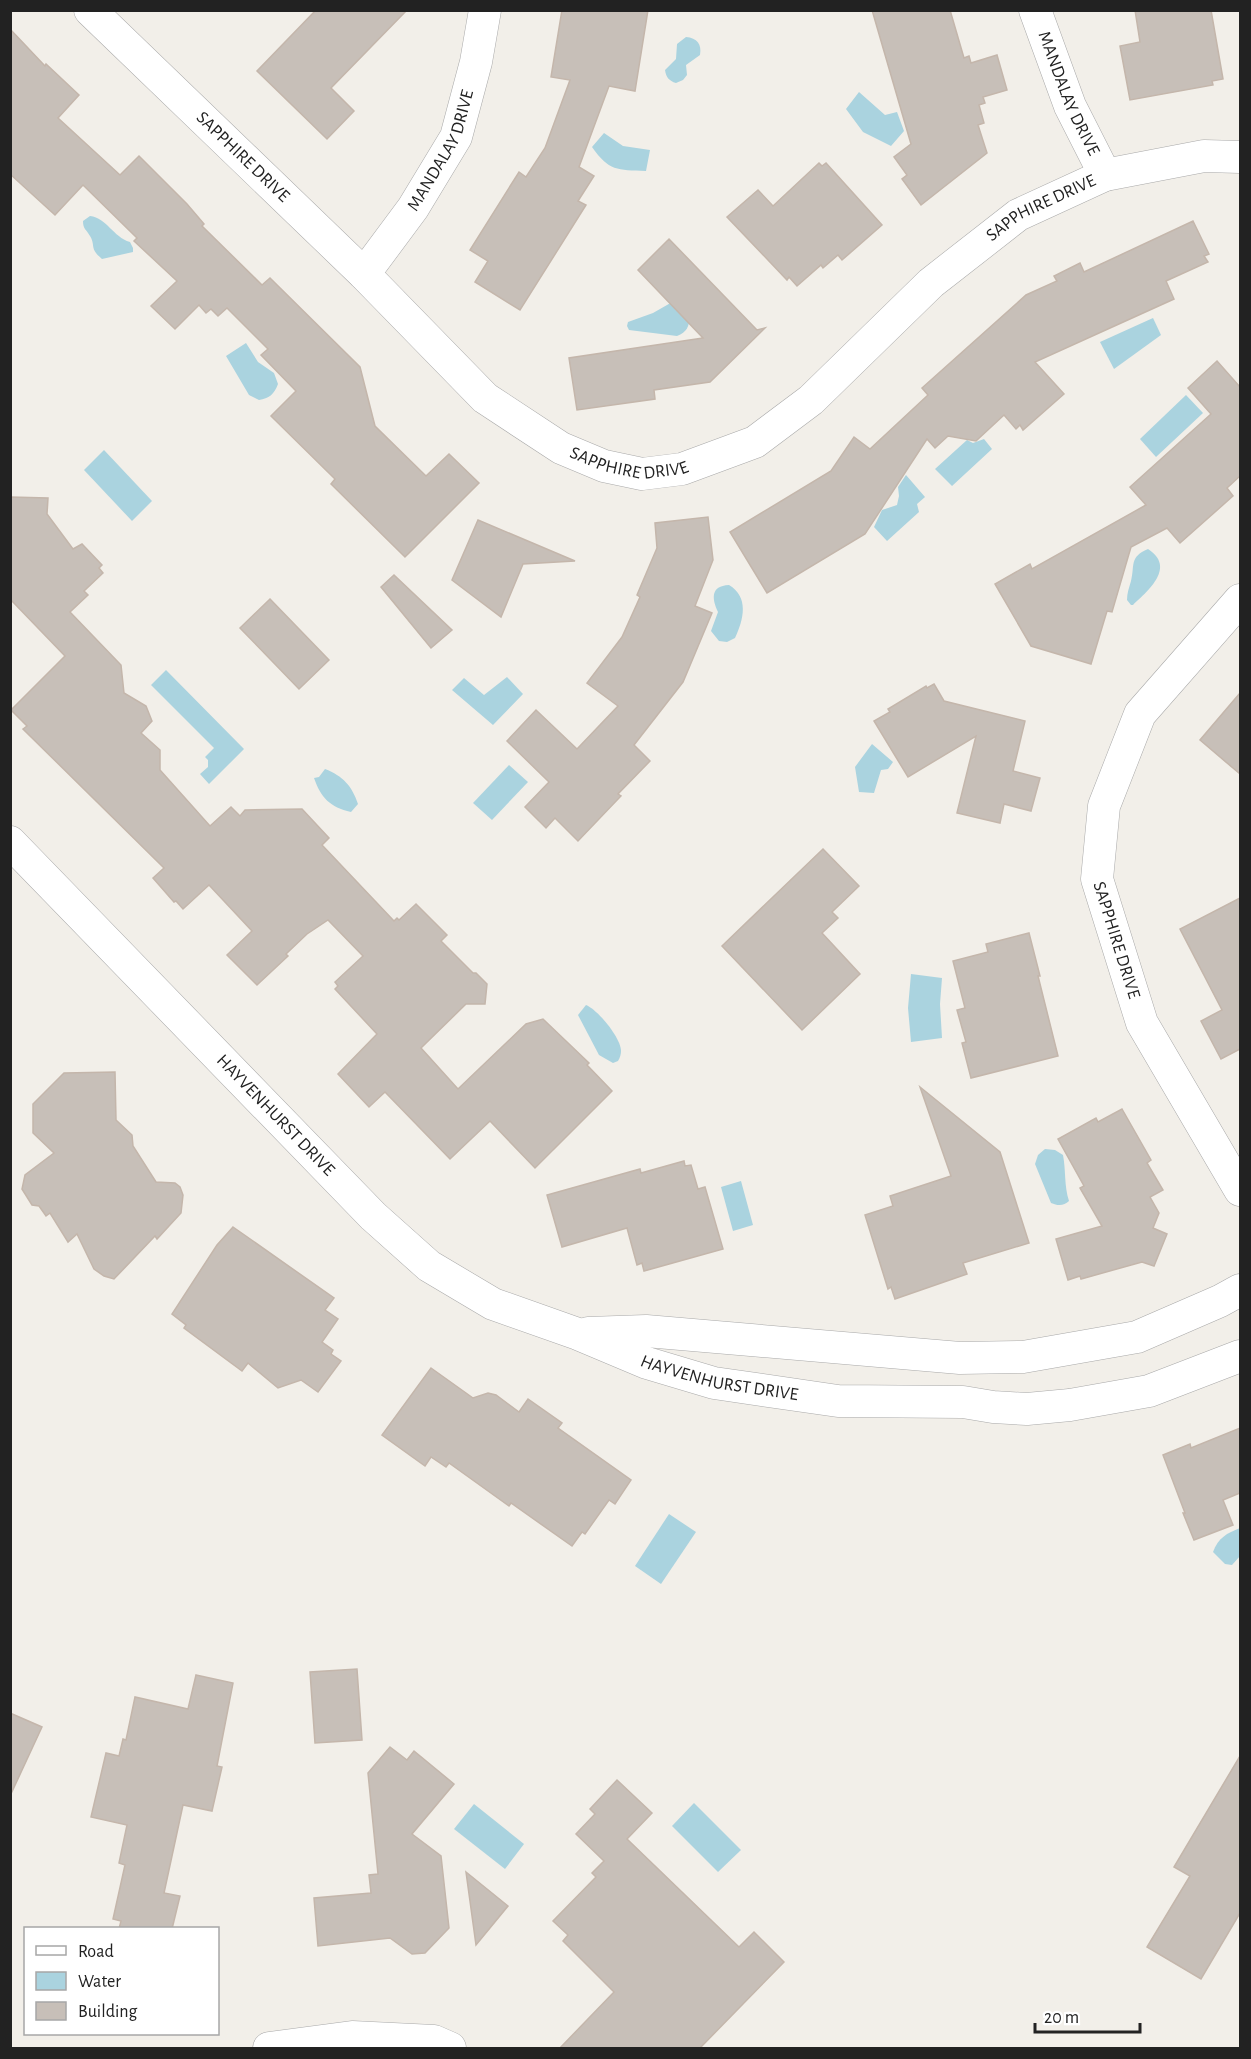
<svg xmlns="http://www.w3.org/2000/svg" width="1251" height="2059" font-family="'Alegreya Sans',sans-serif">
  <rect width="100%" height="100%" fill="#f2efe9"/>
  <g fill="#aad3df">
    <path d="M686 37C697 38 702 44 700 55L686 65 687 75 683 80 676 83C669 81 666 77 665 70L676 59 677 44Z"/>
    <path d="M859 92 885 115 897 112 904 131 891 146 863 132 846 109Z"/>
    <path d="M604 133 623 146 650 150 646 171C617 170 609 171 592 147Z"/>
    <path d="M90 216C107 218 113 237 130 242L133 248V252L102 259C89 248 96 246 90 236 86 229 83 229 83 221Z"/>
    <path d="M674 301 690 316C689 327 687 332 677 336L629 330 627 326 628 322 653 313Z"/>
    <path d="M1153 318 1161 335 1114 369 1100 342Z"/>
    <path d="M246 343 258 362 274 373 278 384C274 395 269 398 259 400L249 395 226 356Z"/>
    <path d="M1186 395 1203 413 1156 457 1140 439Z"/>
    <path d="M984 439 992 449 952 486 935 469 967 440 973 443Z"/>
    <path d="M104 450 152 501 132 521 84 470Z"/>
    <path d="M906 475 925 497 917 504 919 512 887 541 874 527 882 510 897 505 899 496 898 487Z"/>
    <path d="M1148 549C1176 567 1149 590 1133 605H1131L1127 600C1127 593 1129 588 1131 581 1135 565 1129 557 1148 549Z"/>
    <path d="M729 585C749 597 744 619 735 638L727 642 719 641 711 631 718 612C712 599 710 586 729 585Z"/>
    <path d="M166 670 244 749 209 784 200 774 208 767V760L205 757 214 748 151 685Z"/>
    <path d="M507 677 523 694 493 725 452 690 464 678 484 695Z"/>
    <path d="M872 744 893 762 888 769 881 770 874 793 859 792 855 767Z"/>
    <path d="M509 765 528 782 492 820 473 803Z"/>
    <path d="M325 769C343 776 352 786 358 804L351 812C330 807 321 798 314 778L319 777Z"/>
    <path d="M911 974 942 978 940 1004 942 1038 911 1042 908 1008Z"/>
    <path d="M586 1005C598 1010 621 1038 621 1051 621 1054 620 1058 618 1061L613 1063 599 1055 578 1015Z"/>
    <path d="M1045 1149 1055 1150 1063 1155C1066 1170 1064 1186 1069 1201 1064 1206 1058 1206 1051 1203L1035 1164 1038 1155Z"/>
    <path d="M741 1181 753 1225 733 1231 721 1187Z"/>
    <path d="M669 1514 696 1532 661 1584 635 1566Z"/>
    <path d="M1240 1528V1556L1232 1565 1225 1564 1213 1552C1218 1538 1227 1533 1240 1528Z"/>
    <path d="M694 1803 741 1850 718 1872 672 1826Z"/>
    <path d="M474 1804 524 1844 505 1869 454 1829Z"/>
  </g>
  <g fill="#c7bfb8" stroke="#c4b6ab" stroke-width="1.5">
    <path d="M316 10H407L331 88 354 111 327 139 257 71Z"/>
    <path d="M562 10H648L635 91 609 86 579 167 594 176 578 201 586 205 520 310 475 282 488 261 470 250 519 172 526 177 545 148 570 80 551 77Z"/>
    <path d="M872 10H950L964 58 969 56 971 63 997 55 1007 90 983 97 985 103 979 105 984 123 978 125 987 153 921 205 902 179 907 175 894 157 911 144Z"/>
    <path d="M1135 10H1211L1223 79 1212 81 1213 85 1130 100 1120 46 1140 42Z"/>
    <path d="M10 29 45 66 46 64 79 95 58 118 120 175 139 156 187 204 204 224 202 226 262 285 270 278 360 367 375 426 426 476 449 454 479 483 405 557 331 484 335 479 271 416 296 391 261 355 268 349 227 308 218 316 211 309 206 313 199 305 175 329 151 306 177 281 134 241 137 238 83 185 55 215 10 174Z"/>
    <path d="M819 163 822 166 826 163 882 225 842 260 838 255 823 268 821 265 797 286 789 277 787 280 727 217 758 190 773 206Z"/>
    <path d="M1193 221 1209 254 1204 256 1208 262 1166 281 1174 299 1035 362 1064 394 1023 430 1020 425 1016 429 1004 415 976 441 948 436 935 448 927 439 865 534 767 593 730 532 831 471 854 437 870 449 928 395 922 388 1026 295 1057 281 1054 276 1080 263 1084 272Z"/>
    <path d="M669 239 757 330 765 328 710 382 654 390 655 399 577 410 569 358 703 338 638 270Z"/>
    <path d="M1217 361 1240 387V476L1227 488 1233 496 1180 543 1167 528 1131 547 1112 612 1107 611 1091 664 1031 646 995 584 1030 564 1032 569 1146 505 1130 487 1211 414 1188 388Z"/>
    <path d="M10 497 48 498 47 514 73 549 82 544 102 565 99 568 103 573 84 591 88 595 70 612 121 665 124 693 146 706 152 721 141 733 160 750V770L210 826 231 807 240 816 245 810 302 809 329 838 322 845 394 921 397 918 399 920 416 904 447 935 441 941 473 973H476L487 984 485 1004H466L421 1048 458 1089 526 1024 543 1019 589 1063 587 1065 612 1091 535 1168 490 1121 450 1159 385 1092 369 1107 338 1074 377 1034 335 989 338 986 335 982 363 956 328 920 307 934 286 954 288 956 257 985 227 955 252 931 209 885 183 909 176 901 174 902 153 878 164 868 23 729 27 726 11 710 65 656 10 599Z"/>
    <path d="M708 517 713 560 695 606 712 613 683 682 634 745 650 761 618 794 621 796 578 841 555 818 546 828 525 807 549 782 507 741 536 710 577 749 618 706 587 683 622 637 640 597 637 595 657 548 655 523Z"/>
    <path d="M478 520 575 561 523 564 501 617 452 580Z"/>
    <path d="M394 575 452 630 431 648 381 587Z"/>
    <path d="M270 599 329 660 299 689 240 628Z"/>
    <path d="M934 684 944 701 1025 721 1013 771 1040 778 1031 811 1004 804 1000 823 957 813 976 736 908 777 874 721 890 712 888 709 926 686 927 688Z"/>
    <path d="M1240 693V774L1200 740Z"/>
    <path d="M823 849 859 886 832 912 838 918 822 933 860 974 802 1030 722 946Z"/>
    <path d="M1240 898V1049L1221 1059 1201 1021 1222 1010 1180 929Z"/>
    <path d="M1029 933 1040 976H1038L1058 1056 971 1078 962 1043 966 1042 957 1010 965 1008 953 961 988 952 986 944Z"/>
    <path d="M115 1072 116 1120 132 1135 133 1146 156 1182 175 1183 180 1187 183 1195 181 1213 157 1239 155 1236 114 1279 104 1276 94 1269 77 1234 68 1242 50 1213 46 1216 39 1206 32 1205 22 1189 25 1175 54 1153 33 1133V1104L64 1073Z"/>
    <path d="M920 1087 1000 1152 1029 1243 963 1263 967 1274 895 1299 891 1287 888 1289 865 1215 893 1206 890 1196 951 1176Z"/>
    <path d="M1122 1109 1151 1160 1147 1163 1163 1190 1150 1197 1159 1213 1153 1228 1167 1234 1154 1266 1142 1262 1081 1279 1080 1276 1068 1280 1056 1239 1102 1226 1080 1188 1084 1186 1058 1139 1096 1118 1098 1122Z"/>
    <path d="M684 1161 685 1166 691 1165 698 1189 705 1187 723 1249 644 1271 642 1263 637 1265 627 1228 562 1247 547 1195 640 1169 641 1173Z"/>
    <path d="M233 1227 334 1298 325 1310 338 1319 322 1342 333 1350 331 1354 341 1361 318 1392 301 1380 278 1388 248 1363 242 1371 184 1328 186 1325 172 1314 217 1245Z"/>
    <path d="M431 1368 473 1398 488 1393 496 1395 519 1412 528 1399 562 1423 558 1428 631 1480 615 1504 609 1500 585 1534 582 1532 572 1546 511 1503 509 1506 449 1463 446 1467 431 1457 425 1466 382 1435Z"/>
    <path d="M1240 1428V1493L1223 1500 1233 1525 1194 1540 1183 1513H1185L1163 1455 1190 1444 1191 1448Z"/>
    <path d="M357 1669 362 1740 315 1743 310 1672Z"/>
    <path d="M196 1675 233 1683 217 1766 222 1767 212 1811 183 1805 164 1893 180 1896 172 1929H119L121 1921 113 1919 125 1865 119 1863 127 1825 91 1817 106 1753 119 1756 123 1739 126 1740 135 1697 188 1709Z"/>
    <path d="M10 1713 42 1727 10 1796Z"/>
    <path d="M390 1747 407 1760 414 1751 454 1784 412 1834 441 1856 449 1928 425 1953 412 1954 390 1938 318 1946 314 1898 371 1893 369 1875 378 1874 368 1773Z"/>
    <path d="M1240 1756V1913L1201 1979 1147 1947 1190 1876 1174 1867Z"/>
    <path d="M617 1780 652 1813 627 1839 739 1947 754 1932 784 1962 699 2049H559L614 1992 563 1941 568 1935 553 1921 596 1877 592 1873 604 1861 576 1834 595 1814 590 1809Z"/>
    <path d="M466 1872 508 1906 476 1945Z"/>
  </g>
  <g fill="none" stroke-linecap="round" stroke-linejoin="round">
    <g stroke="#a9a9a9" stroke-width="33">
      <g id="street">
        <path id="s1" d="M90 10 364 274 485 398 561 448 604 466 642 474 682 469 755 442 811 400 931 283 1018 215 1105 175 1204 156 1240 157"/>
        <path id="s2" d="M1035 10 1070 106 1105 175"/>
        <path id="s3" d="M364 274 413 208 456 137 476 62 485 10"/>
        <path id="s4" d="M1240 600 1140 714 1104 806 1097 879 1142 1023 1240 1190"/>
        <path id="s5" d="M10 842 373 1216 429 1266 493 1304 578 1334 647 1363 714 1383 838 1401 963 1402 993 1407 1027 1409 1070 1405 1149 1391 1240 1356"/>
        <path d="M588 1333 646 1331 960 1358 1023 1357 1137 1337 1220 1301 1240 1290"/>
        <path d="M269 2048 352 2037 434 2041 450 2048"/>
      </g>
    </g>
    <use href="#street" stroke="#fff" stroke-width="32"/>
  </g>
  <g text-anchor="middle" dominant-baseline="central" stroke-width="6" stroke-linejoin="round" paint-order="stroke">
    <g font-size="18" fill="#222" stroke="#fff">
      <text stroke="none"><textPath href="#s2" startOffset="90">MANDALAY DRIVE</textPath></text>
      <text stroke="none"><textPath href="#s3" startOffset="147">MANDALAY DRIVE</textPath></text>
      <text stroke="none"><textPath href="#s1" startOffset="212">SAPPHIRE DRIVE</textPath></text>
      <text stroke="none"><textPath href="#s1" startOffset="1220">SAPPHIRE DRIVE</textPath></text>
      <text stroke="none"><textPath href="#s1" startOffset="716">SAPPHIRE DRIVE</textPath></text>
      <text stroke="none"><textPath href="#s4" startOffset="388">SAPPHIRE DRIVE</textPath></text>
      <text stroke="none"><textPath href="#s5" startOffset="381">HAYVENHURST DRIVE</textPath></text>
      <text stroke="none"><textPath href="#s5" startOffset="910">HAYVENHURST DRIVE</textPath></text>
    </g>
  </g>
  <rect width="1251" height="2059" fill="none" stroke="#222222" stroke-width="24"/>
  <rect x="24" y="1927" width="195" height="108" fill="#ffffff" stroke="#a7a7a7" stroke-width="1.5"/>
  <rect x="36" y="1946" width="30" height="9" fill="#ffffff" stroke="#a7a7a7" stroke-width="1.5"/>
  <text x="78" y="1957" font-size="18" fill="#222222">Road</text>
  <rect x="36" y="1972" width="30" height="18" fill="#aad3df" stroke="#a7a7a7" stroke-width="1.5"/>
  <text x="78" y="1987" font-size="18" fill="#222222">Water</text>
  <rect x="36" y="2002" width="30" height="18" fill="#c7bfb8" stroke="#a7a7a7" stroke-width="1.5"/>
  <text x="78" y="2017" font-size="18" fill="#222222">Building</text>
  <path d="M1035 2023v9h105v-9" fill="none" stroke="#222222" stroke-width="3"/>
  <text x="1044" y="2023" font-size="18" fill="#222222" stroke="#ffffff" stroke-width="4.5" paint-order="stroke">20 m</text>
</svg>
